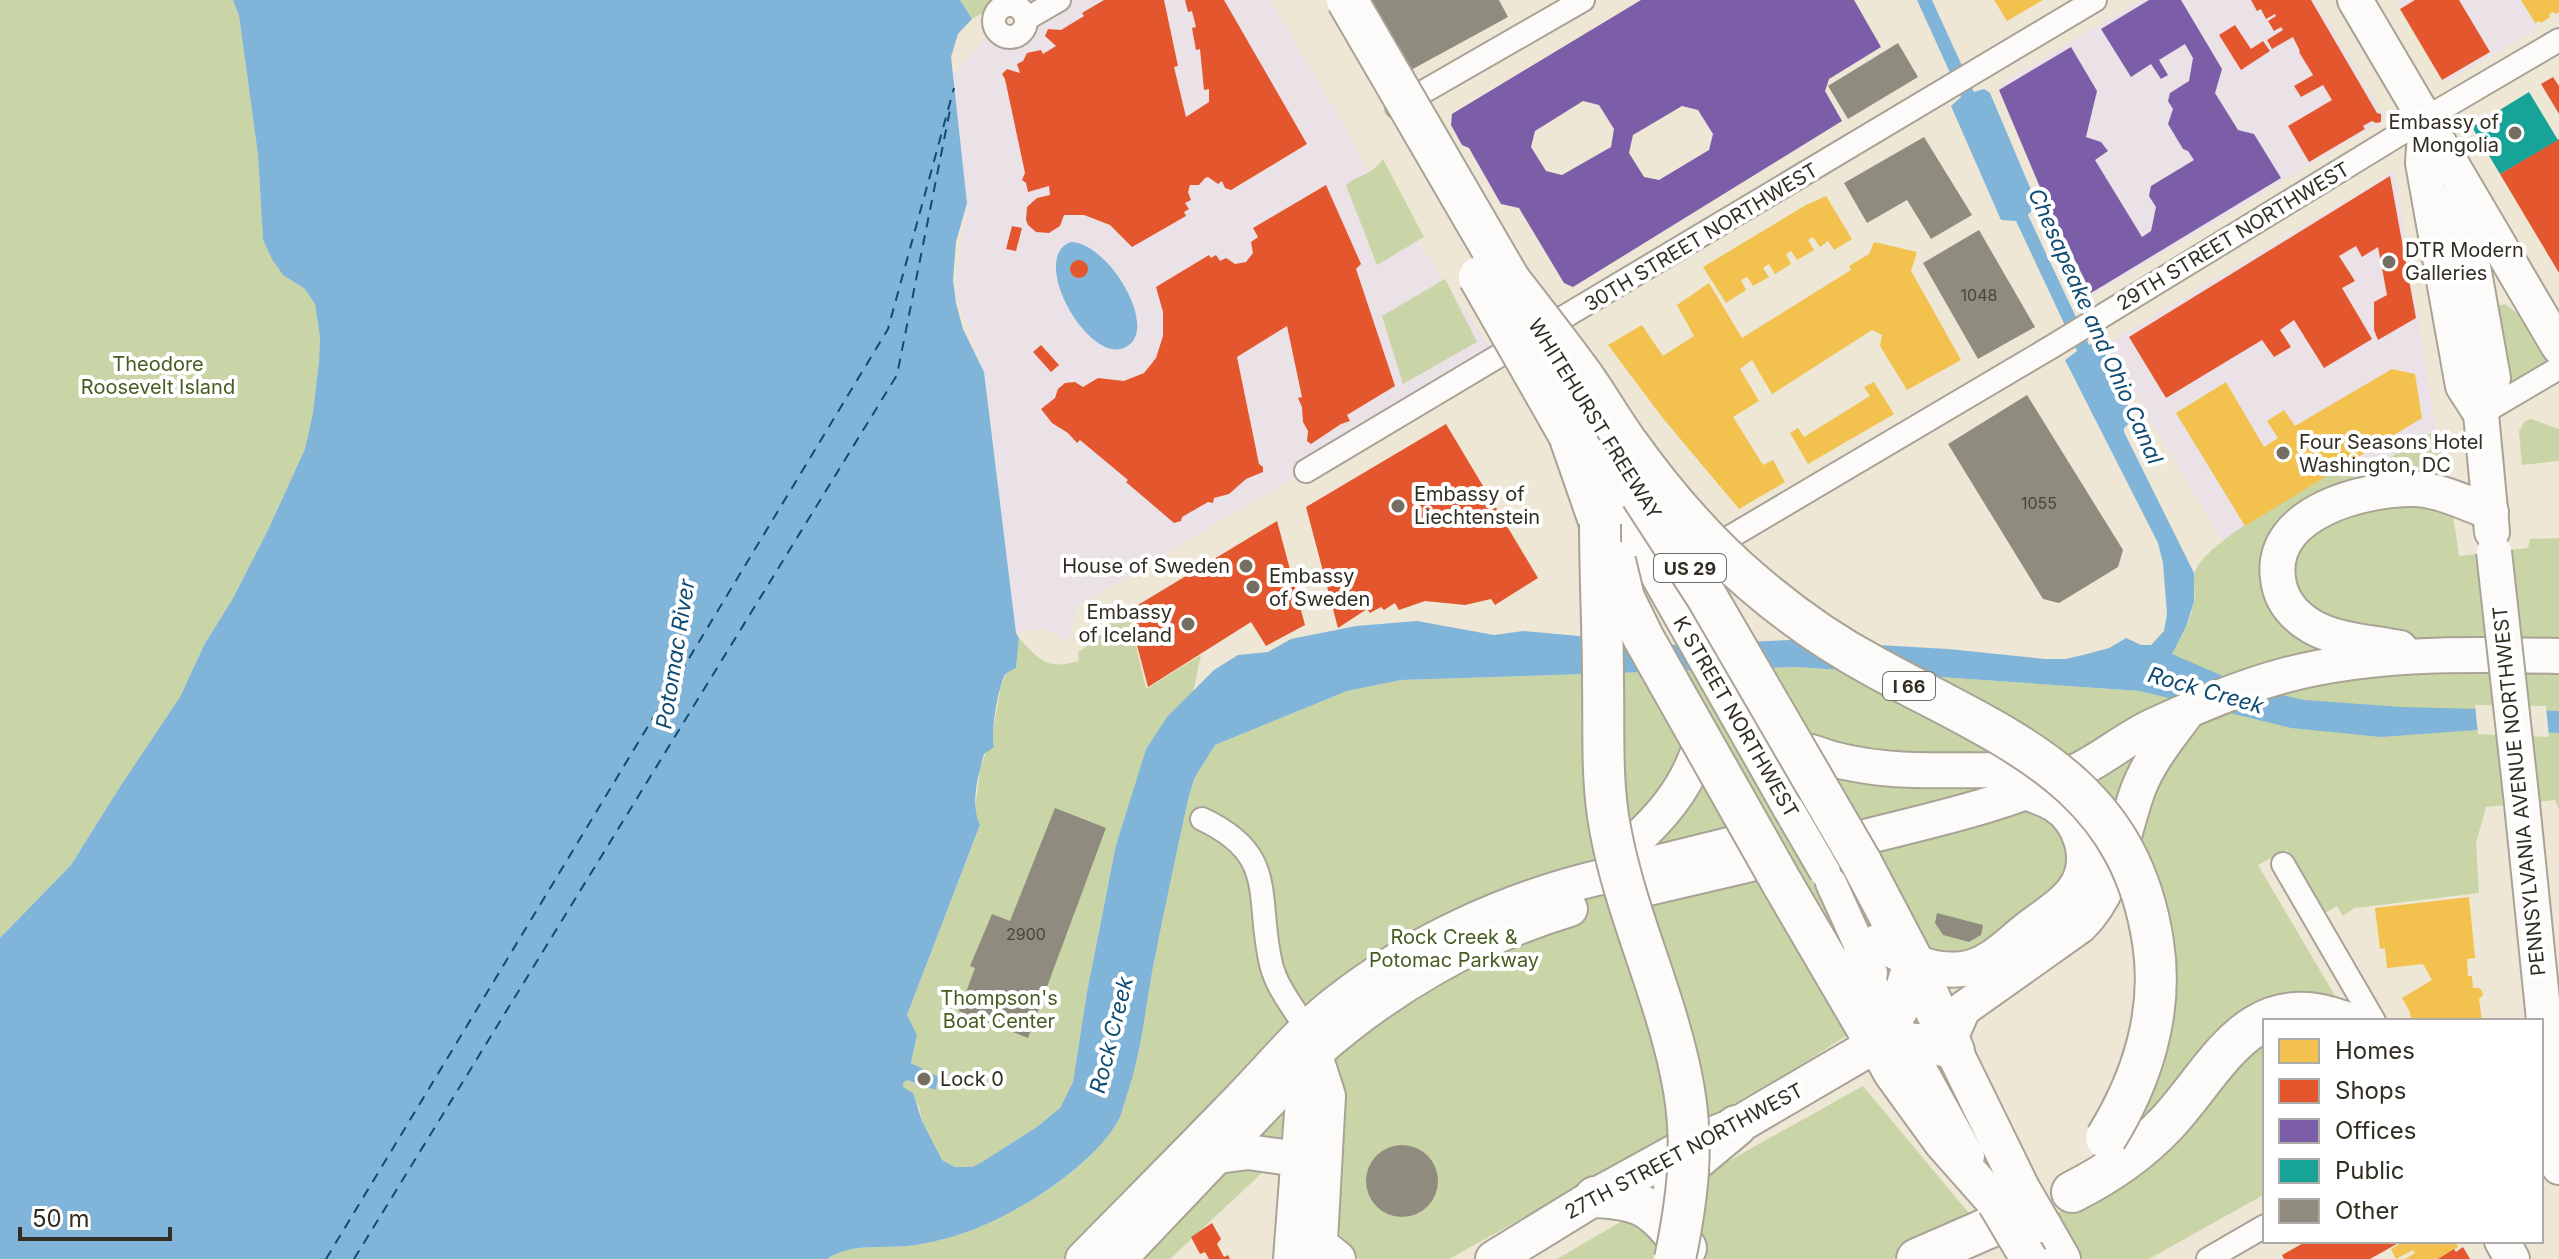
<svg xmlns="http://www.w3.org/2000/svg" width="2559" height="1259" font-family="Inter,sans-serif">
  <rect width="100%" height="100%" fill="#eee7d6"/>
  <g fill="#eae2e6">
    <path d="M1059 0H1270L1342 122 1362 161 1497 357 1079 605 1068 641 1041 628 1016 633 984 372 954 293 967 203 953 75 996 28 1026 19Z"/>
    <path d="M2139 0H2314L2386 119 2091 296 1998 86Z"/>
    <path d="M2396 0H2522L2539 27 2445 83Z"/>
    <path d="M2395 171 2436 430 2353 479 2345 465 2223 542 2105 345Z"/>
  </g>
  <g fill="#c9d5a7">
    <path d="M0 0H233L239 16 258 155 263 240 283 275 305 289 315 304 320 336 319 361 313 412 305 449 267 532 232 600 204 645 180 697 121 785 71 865 0 938Z"/>
    <path d="M960 0H1005L972 19Z"/>
    <path d="M1383 159 1424 237 1377 265 1346 185C1359 174 1371 176 1383 159Z"/>
    <path d="M1445 279 1477 342 1403 384 1382 316Z"/>
    <path d="M2505 304 2522 317 2546 358 2543 364 2510 384 2502 380 2495 306Z"/>
    <path d="M2531 419 2559 429V461L2522 465 2519 431 2525 421Z"/>
    <path d="M2436 430C2443 473 2454 513 2459 556L2528 548 2530 539 2559 538V810L2555 800 2486 807 2476 843 2479 893 2355 908 2343 916 2337 906 2325 913 2287 850 2258 865 2334 994 2332 1004 2311 1002 2105 1164 2125 1131 2148 875 1965 960 1796 1068 1604 1178 1530 1214 1449 1259H1359L1280 1156 1170 1259H827C854 1241 886 1250 916 1245 941 1241 968 1233 991 1222 1035 1202 1088 1167 1115 1126 1121 1118 1123 1107 1126 1098 1141 1056 1145 1011 1153 967 1164 911 1176 856 1188 800L1194 779 1215 745 1347 691 1401 680 1797 667 2140 691C2163 664 2188 637 2194 602 2196 592 2192 580 2195 571 2209 538 2312 486 2345 465L2354 479Z"/>
    <path d="M1128 611 1146 689 1201 655 1193 693 1167 717 1146 749 1116 845 1087 992 1073 1082 1060 1108 1037 1127 982 1162 972 1167H955L942 1160 922 1121 919 1106 903 1087V1083L907 1080 934 1090 938 1077 911 1063 917 1035 907 1015 980 826 975 811 980 768 991 740 1001 686 1007 672 1016 668 1019 638C1041 661 1046 670 1079 661L1078 652 1087 646 1095 631Z"/>
    <path d="M2265 1039V1194L2149 1259H2083L2057 1213 2107 1187 2245 1053Z"/>
    <path d="M1863 1086 1978 1224 1892 1259H1702L1698 1245V1178Z"/>
    <path d="M1634 1214 1657 1238 1653 1259H1557Z"/>
  </g>
  <g fill="#80b5d9">
    <path d="M233 0H960L972 19 958 34 951 57 967 203 956 242 953 280 956 303 963 329 984 372 1016 633 1019 638 1016 668C1011 671 1008 671 1005 675 998 687 990 735 994 747L984 754C978 776 970 804 980 825L907 1015 917 1035 911 1063 939 1077 935 1090 907 1080 903 1083V1087L913 1093 922 1121 942 1160 955 1167H972L982 1162 1037 1127 1060 1108 1073 1082 1087 992 1116 845 1146 749 1167 717 1214 670 1238 655 1268 652 1291 639 1356 626 1417 621 1494 635 1523 631 1677 645 1790 640 1948 649 2045 659H2066L2087 654 2109 648 2126 638 2141 645H2151L2164 631 2167 614 2163 563 2158 543 2065 360 2077 351 2016 221 2001 220 1951 106 1961 97 1917 0H1932L1974 92 1984 89 1990 93 2037 204 2028 215 2089 345 2097 342 2102 346 2134 419 2124 428V432L2194 573V602L2186 627 2172 654 2253 689 2304 700 2402 707 2559 711V733L2476 730 2381 737 2291 728 2140 691 1797 667 1401 680 1347 691 1215 745 1194 779 1188 800C1176 856 1164 911 1153 967 1145 1011 1141 1056 1126 1098 1123 1107 1121 1118 1115 1126 1090 1165 1033 1203 991 1222 968 1233 941 1241 916 1245 886 1250 854 1241 827 1259H0V938L71 865 121 785 180 697 204 645 232 600 267 532 305 449 313 412 319 361 320 337 315 304 305 289 283 275 272 259 263 240 258 155 239 16Z"/>
    <path d="M1071 242C1110 243 1162 333 1124 348 1087 363 1028 257 1071 242Z"/>
  </g>
  <path fill="#eee7d6" d="M2475 705 2546 706 2549 737 2478 734Z"/>
  <g fill="#f2c14e">
    <path d="M1994 0H2043L2007 21Z"/>
    <path d="M2521 0H2559V12L2556 14 2553 12 2549 15 2550 17 2541 23 2539 21 2535 23Z"/>
    <path d="M1826 196 1852 239 1834 250 1828 241 1820 247 1813 237 1808 240 1814 250 1797 260 1791 251 1786 254 1791 264 1775 274 1769 264 1763 268 1769 277 1753 286 1747 277 1741 280 1746 290 1726 303 1703 267 1806 205Z"/>
    <path d="M1874 242 1917 252 1911 271 1961 360 1907 390 1880 346 1882 335 1872 330 1772 394 1752 360 1740 369 1759 401 1733 417 1763 465 1773 460 1785 482 1739 509 1662 417 1608 345 1642 325 1663 356 1694 336 1677 305 1709 283 1742 338 1851 270 1849 266 1869 254Z"/>
    <path d="M2392 369 2415 374 2422 418 2245 526 2176 413 2226 382 2264 447 2278 438 2267 421 2284 410 2295 426Z"/>
    <path d="M1874 382 1894 414 1808 464 1790 433 1798 428 1804 437 1870 396 1864 387Z"/>
    <path d="M2469 897 2475 958 2467 959 2468 976H2472L2473 988H2479L2482 991 2483 995 2479 999 2482 1021H2415L2411 1018 2410 1012 2402 998 2432 980 2423 964 2387 968 2385 948 2380 949 2375 908Z"/>
    <path d="M2405 1241H2455L2458 1247 2438 1259H2405L2415 1253 2413 1250 2396 1259 2391 1249Z"/>
  </g>
  <g fill="#e4572e">
    <path d="M1104 0H1164L1178 66 1174 67 1186 117 1209 102V89L1204 90 1200 49 1196 50 1192 28 1196 27 1192 11 1188 12 1185 0H1224L1307 144 1231 190 1225 188 1222 181 1218 184 1208 177 1205 178 1199 185H1190L1188 192 1191 200 1185 203 1189 209 1184 212 1186 216 1132 247 1110 225 1084 215H1064L1060 226 1049 233 1036 232 1028 225 1026 220 1027 207 1037 198 1050 195 1049 186 1028 192 1026 183 1022 180 1025 173 1005 79 1002 74 1007 69 1020 73 1017 64 1023 61 1027 53 1041 50 1043 54 1056 46 1045 36 1048 29 1061 30 1084 16 1082 13Z"/>
    <path d="M2251 0H2311L2377 113 2381 114V122L2376 123 2372 121 2363 126 2365 129 2309 162 2288 126 2332 100 2323 85 2301 97 2294 86 2313 75 2299 52 2300 51 2293 37 2272 49 2267 40 2283 30 2281 27 2274 31 2268 21 2276 16 2275 14 2266 19 2261 9 2257 11Z"/>
    <path d="M2415 0H2459L2490 52 2442 80 2400 9Z"/>
    <path d="M2235 25 2251 49 2263 41 2270 51 2241 70 2219 35Z"/>
    <path d="M2553 77 2559 86V114L2541 84Z"/>
    <path d="M2559 139V273L2500 174Z"/>
    <path d="M2390 176 2416 318 2378 340 2374 330V302L2387 295 2378 247 2362 257 2356 246 2339 256 2355 281 2342 288 2372 339 2324 368 2294 320 2280 330 2291 347 2274 357 2262 340 2166 398 2129 337Z"/>
    <path d="M1326 185 1361 264 1356 269 1395 386 1347 415 1350 421 1341 424 1311 444 1307 441 1308 431 1303 422 1302 407 1298 398 1302 397 1287 326 1237 357 1259 464 1263 467V472L1246 479 1229 494 1214 498 1213 503 1208 502 1182 517 1181 521 1174 523 1126 482 1128 480 1080 440 1077 443 1068 433 1052 423 1041 409 1055 398 1058 389 1065 383 1075 382 1083 387 1098 378 1124 381 1144 373 1156 358 1163 336V312L1156 287 1209 255 1211 258 1216 255 1220 261 1226 258 1235 264 1246 262 1253 253 1251 242 1258 237 1253 228Z"/>
    <path d="M1012 226 1022 228 1016 251 1006 249Z"/>
    <circle cx="1079" cy="269" r="9"/>
    <path d="M1041 345 1059 365 1051 372 1033 352Z"/>
    <path d="M1446 424 1538 578 1495 605 1491 599 1465 605 1425 601 1399 610 1395 603 1384 610 1381 607 1370 613 1367 609 1338 628 1306 507Z"/>
    <path d="M1277 521 1305 625 1266 646 1251 622 1148 687 1128 611Z"/>
    <path d="M1212 1223 1221 1239 1217 1244 1224 1257 1228 1255 1230 1259H1209L1205 1252 1200 1254 1191 1237Z"/>
    <path d="M2307 1241H2402L2370 1259H2284L2282 1255Z"/>
    <path d="M2463 1247 2470 1259H2438L2454 1249 2456 1252Z"/>
  </g>
  <g fill="#7b5ea7" fill-rule="evenodd">
    <path d="M1641 0H1854L1881 47 1829 79 1825 91 1842 121 1573 287 1564 283 1519 208 1501 204 1469 148 1462 145 1451 125 1452 114ZM1583 101 1599 105 1614 129 1611 147 1562 175 1546 171 1531 147 1535 131ZM1682 106 1698 110 1713 134 1709 150 1659 180 1644 177 1629 153 1633 135Z"/>
    <path d="M2149 0H2181L2222 69 2215 93 2238 130 2254 134 2281 178 2091 293 2042 192 1999 90 2071 47 2097 91 2086 137 2101 142 2108 151 2095 160 2142 237 2151 231 2156 207 2149 196 2151 186 2194 160 2188 151 2183 149 2168 124 2173 109 2168 101 2170 93 2189 81 2193 58 2185 44 2159 60 2168 75 2161 79 2151 64 2131 77 2101 29Z"/>
  </g>
  <path fill="#17a398" d="M2529 92 2558 140 2500 174 2472 127Z"/>
  <g fill="none" stroke-linecap="round" stroke-linejoin="round">
    <g stroke="#0f4b72" stroke-width="2" stroke-dasharray="10 8" stroke-linecap="butt">
      <path d="M326 1259 888 329 954 88"/>
      <path d="M354 1259 897 375 951 105"/>
    </g>
  </g>
  <g fill="#908b7f">
    <path d="M1372 0H1499L1508 17 1411 70Z"/>
    <path d="M1898 43 1918 77 1848 119 1828 86Z"/>
    <path d="M1924 137 1972 215 1931 239 1907 200 1867 223 1844 183Z"/>
    <path d="M1979 230 2035 327 1978 359 1923 263Z"/>
    <path d="M2027 395 2123 550 2118 567 2059 603 2043 599 1948 444Z"/>
    <path d="M1055 808 1106 828 1028 1038 959 1011 975 968 970 966 992 914 1010 921Z"/>
    <path d="M1937 913 1983 925 1981 935 1969 942 1943 935 1935 923Z"/>
    <circle cx="1402" cy="1181" r="36"/>
  </g>
  <g fill="none" stroke-linecap="round" stroke-linejoin="round">
    <g stroke="#a9a396" stroke-width="26">
      <g id="minor">
        <circle cx="1010" cy="21" r="16"/>
        <path d="M1026 19 1059 0"/>
        <path d="M1397 107 1583 0"/>
        <path d="M2481 414 2559 368"/>
        <path d="M1306 471 2095 0"/>
        <path d="M1708 550 2053 346 2426 118 2559 40"/>
        <path d="M1202 819C1279 855 1255 896 1271 964 1277 989 1294 1007 1306 1029"/>
        <path d="M2283 864 2374 1021"/>
        <path d="M2208 1259 2265 1226"/>
      </g>
    </g>
    <g stroke="#a9a396" stroke-width="34">
      <g id="secondary">
        <path d="M1584 436 1658 579 1789 810"/>
        <path d="M1831 883 1872 973"/>
        <path d="M1896 1023 1969 1156"/>
      </g>
    </g>
    <g stroke="#a9a396" stroke-width="38">
      <g id="primary">
        <path d="M2355 0 2559 347"/>
        <path d="M2426 118 2423 163 2463 386 2481 414"/>
        <path d="M2460 194 2493 378 2481 414 2492 532"/>
        <path d="M2400 648C2371 642 2336 641 2311 626 2293 615 2280 599 2278 578 2269 512 2365 488 2415 489 2441 490 2467 504 2491 512"/>
        <path d="M1811 752C1877 777 1948 769 2017 770"/>
        <path d="M2522 804 2559 1167"/>
        <path d="M1861 838C1933 820 2007 804 2075 772 2103 759 2126 738 2155 725 2197 706 2241 687 2286 675 2374 652 2469 654 2559 656"/>
        <path d="M1633 843C1660 818 1683 792 1696 757"/>
        <path d="M1636 868 1737 843"/>
        <path d="M1640 890 1751 864"/>
        <path d="M1877 942C1905 958 1929 973 1963 969 1988 966 2007 945 2026 930 2042 917 2066 904 2077 885 2093 858 2080 820 2054 804 2046 799 2035 796 2026 792"/>
        <path d="M1309 1037 1328 1096 1319 1259"/>
        <path d="M1954 1051 1952 1034 1963 1009 2080 926C2117 890 2121 836 2138 790 2149 760 2170 736 2188 711"/>
        <path d="M1218 1156 1248 1152 1298 1159"/>
        <path d="M2502 1241 2512 1259"/>
        <path d="M1083 1259C1136 1205 1189 1152 1241 1098 1272 1066 1301 1030 1336 1003 1413 942 1510 898 1605 876"/>
        <path d="M1119 1259 1314 1054C1387 989 1476 937 1570 909"/>
        <path d="M1291 1259 1303 1100 1314 1055"/>
      </g>
    </g>
    <g stroke="#a9a396" stroke-width="40">
      <g id="trunk">
        <path d="M1862 953 1874 1006 1876 1044 1892 1073 1942 1142 1996 1203"/>
        <path d="M2042 1224 2062 1259"/>
        <path d="M1327 1251 1337 1259"/>
        <path d="M1494 1259 1595 1197 1693 1143 1736 1126 1876 1044C1905 1037 1926 1043 1954 1051L2021 1188"/>
      </g>
    </g>
    <g stroke="#a9a396" stroke-width="44">
      <g id="motorway">
        <path d="M1569 435 1600 524"/>
        <path d="M1861 862 1914 963 1954 1051"/>
        <path d="M1782 883 1876 1044 1901 1004 1914 963"/>
        <path d="M1674 1187 1682 1171 1736 1126"/>
        <path d="M2072 1192C2108 1174 2139 1153 2167 1123 2218 1068 2250 986 2342 1021"/>
        <path d="M1595 1197C1647 1199 1654 1210 1686 1248"/>
        <path d="M1917 1259 2018 1215"/>
      </g>
    </g>
    <use href="#minor" stroke="#fcfbf9" stroke-width="22"/>
    <use href="#secondary" stroke="#fcfbf9" stroke-width="30"/>
    <use href="#primary" stroke="#fcfbf9" stroke-width="34"/>
    <use href="#trunk" stroke="#fcfbf9" stroke-width="36"/>
    <use href="#motorway" stroke="#fcfbf9" stroke-width="40"/>
    <g stroke="#a9a396" stroke-width="34" stroke-linecap="butt">
      <path id="secondary-bridge" d="M1789 810 1825 872"/>
    </g>
    <g stroke="#a9a396" stroke-width="38" stroke-linecap="butt">
      <path id="primary-bridge" d="M2494 552 2522 804"/>
    </g>
    <g stroke="#a9a396" stroke-width="40" stroke-linecap="butt">
      <g id="trunk-bridge">
        <path d="M2021 1188 2042 1224"/>
        <path d="M1996 1203 2029 1259"/>
      </g>
    </g>
    <g stroke="#a9a396" stroke-width="44" stroke-linecap="butt">
      <g id="motorway-bridge">
        <path d="M1347 0 1522 301"/>
        <path d="M1479 277 1569 435"/>
        <path d="M1509 279C1534 311 1559 343 1583 376 1598 397 1611 420 1626 441 1661 490 1705 542 1751 581 1789 614 1830 643 1875 667 2003 738 2128 777 2153 942 2164 1012 2142 1080 2106 1138"/>
        <path d="M1641 495 1707 597 1861 862"/>
        <path d="M1600 524C1600 577 1603 629 1603 682 1604 730 1601 780 1610 828 1626 917 1669 1001 1684 1090 1694 1149 1687 1201 1675 1259"/>
        <path d="M1615 561 1624 598 1643 637 1782 883"/>
      </g>
    </g>
    <use href="#secondary-bridge" stroke="#fcfbf9" stroke-width="30"/>
    <use href="#primary-bridge" stroke="#fcfbf9" stroke-width="34"/>
    <use href="#trunk-bridge" stroke="#fcfbf9" stroke-width="36"/>
    <use href="#motorway-bridge" stroke="#fcfbf9" stroke-width="40"/>
  </g>
  <g fill="#746f61" stroke="#fff" stroke-width="3">
    <circle cx="2515" cy="133" r="8"/>
    <circle cx="2389" cy="262" r="8"/>
    <circle cx="2283" cy="453" r="8"/>
    <circle cx="1398" cy="506" r="8"/>
    <circle cx="1246" cy="566" r="8"/>
    <circle cx="1253" cy="587" r="8"/>
    <circle cx="1188" cy="624" r="8"/>
    <circle cx="924" cy="1079" r="8"/>
  </g>
  <g text-anchor="middle" dominant-baseline="central" stroke-width="8" stroke-linejoin="round" paint-order="stroke">
    <g font-size="16" fill="#4a4539">
      <text x="1979" y="295">1048</text>
      <text x="2039" y="503">1055</text>
      <text x="1026" y="934">2900</text>
    </g>
    <g fill="#fff" stroke="#706d64" stroke-width="2">
      <rect x="1654" y="554" width="72" height="28" rx="6"/>
      <rect x="1883" y="672" width="52" height="28" rx="6"/>
    </g>
    <g font-size="18" font-weight="bold" fill="#332e22">
      <text x="1690" y="568">US 29</text>
      <text x="1909" y="686">I 66</text>
    </g>
    <g font-size="20" fill="#332e22" stroke="#fff" text-anchor="start">
      <text x="2499" y="122" text-anchor="end">Embassy of<tspan x="2499" dy="23">Mongolia</tspan></text>
      <text x="2405" y="250">DTR Modern<tspan x="2405" dy="23">Galleries</tspan></text>
      <text x="2299" y="442">Four Seasons Hotel<tspan x="2299" dy="23">Washington, DC</tspan></text>
      <text x="1414" y="494">Embassy of<tspan x="1414" dy="23">Liechtenstein</tspan></text>
      <text x="1230" y="566" text-anchor="end">House of Sweden</text>
      <text x="1269" y="576">Embassy<tspan x="1269" dy="23">of Sweden</tspan></text>
      <text x="1172" y="612" text-anchor="end">Embassy<tspan x="1172" dy="23">of Iceland</tspan></text>
      <text x="940" y="1079">Lock 0</text>
    </g>
    <g font-size="20" fill="#332e22" stroke="#fff">
      <text transform="translate(2233 236) rotate(-31)">29TH STREET NORTHWEST</text>
      <text transform="translate(1701 237) rotate(-31)">30TH STREET NORTHWEST</text>
      <text transform="translate(1595 419) rotate(58)">WHITEHURST FREEWAY</text>
      <text transform="translate(1736 717) rotate(60)">K STREET NORTHWEST</text>
      <text transform="translate(2519 791) rotate(-96)">PENNSYLVANIA AVENUE NORTHWEST</text>
      <text transform="translate(1684 1151) rotate(-28)">27TH STREET NORTHWEST</text>
    </g>
    <g font-size="20" fill="#475d22" stroke="#fff">
      <text x="158" y="364">Theodore<tspan x="158" dy="23">Roosevelt Island</tspan></text>
      <text x="1454" y="937">Rock Creek &amp;<tspan x="1454" dy="23">Potomac Parkway</tspan></text>
      <text x="999" y="998">Thompson's<tspan x="999" dy="23">Boat Center</tspan></text>
    </g>
    <g font-size="22" font-style="italic" fill="#0f4b72" stroke="#fff">
      <text transform="translate(2096 326) rotate(66)">Chesapeake and Ohio Canal</text>
      <text transform="translate(675 654) rotate(-81)">Potomac River</text>
      <text transform="translate(2206 690) rotate(16)">Rock Creek</text>
      <text transform="translate(1111 1035) rotate(-76)">Rock Creek</text>
    </g>
  </g>
  <rect x="2263" y="1019" width="280" height="224" fill="#ffffff" stroke="#adaba7" stroke-width="2"/>
  <rect x="2279" y="1039" width="40" height="24" fill="#f2c14e" stroke="#adaba7" stroke-width="2"/>
  <text x="2335" y="1059" font-size="24" fill="#332e22">Homes</text>
  <rect x="2279" y="1079" width="40" height="24" fill="#e4572e" stroke="#adaba7" stroke-width="2"/>
  <text x="2335" y="1099" font-size="24" fill="#332e22">Shops</text>
  <rect x="2279" y="1119" width="40" height="24" fill="#7b5ea7" stroke="#adaba7" stroke-width="2"/>
  <text x="2335" y="1139" font-size="24" fill="#332e22">Offices</text>
  <rect x="2279" y="1159" width="40" height="24" fill="#17a398" stroke="#adaba7" stroke-width="2"/>
  <text x="2335" y="1179" font-size="24" fill="#332e22">Public</text>
  <rect x="2279" y="1199" width="40" height="24" fill="#908b7f" stroke="#adaba7" stroke-width="2"/>
  <text x="2335" y="1219" font-size="24" fill="#332e22">Other</text>
  <path d="M20 1227v12h150v-12" fill="none" stroke="#332e22" stroke-width="4"/>
  <text x="32" y="1227" font-size="24" fill="#332e22" stroke="#ffffff" stroke-width="6" paint-order="stroke">50 m</text>
</svg>
